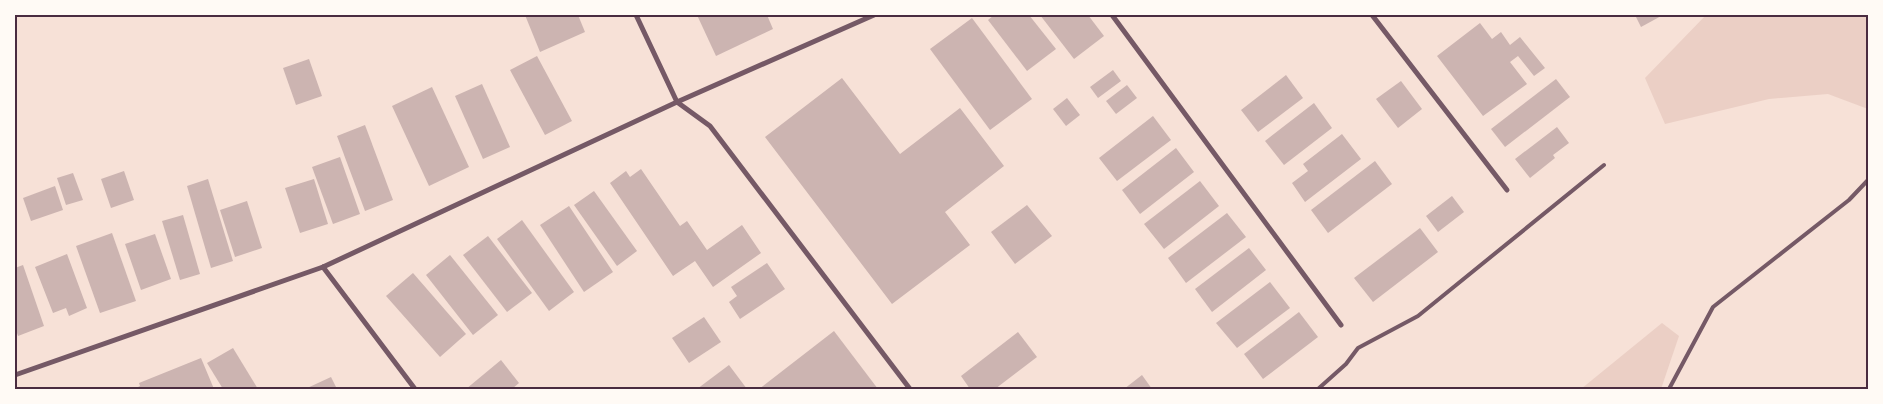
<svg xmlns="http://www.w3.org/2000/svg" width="1883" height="404" font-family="'Source Sans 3',sans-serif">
  <rect width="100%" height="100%" fill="#f7e1d7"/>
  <g fill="#ebcfc5">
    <path d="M1706 15H1868V109L1828 94 1769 99 1665 124 1645 78Z"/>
    <path d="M1662 323 1679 336 1661 389H1581Z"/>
  </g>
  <g fill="#ccb4b1">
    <path d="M525 15H578L585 32 540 52Z"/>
    <path d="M697 15H767L773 29 716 56Z"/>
    <path d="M994 15H1029L1056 49 1027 71 988 20Z"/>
    <path d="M1040 15H1088L1104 36 1074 59Z"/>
    <path d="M1635 15H1663L1641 27Z"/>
    <path d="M972 18 1032 99 990 130 930 49Z"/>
    <path d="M1480 23 1492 39 1501 32 1510 45 1520 37 1545 68 1534 76 1518 56 1510 62 1527 84 1483 116 1437 56Z"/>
    <path d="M537 56 572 121 545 135 510 70Z"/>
    <path d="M309 59 322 96 296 105 283 68Z"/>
    <path d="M1113 70 1121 81 1098 98 1090 87Z"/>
    <path d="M1286 75 1303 98 1258 132 1241 110Z"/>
    <path d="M842 78 900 154 960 108 1004 166 945 212 970 245 892 304 765 137Z"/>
    <path d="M1556 79 1570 97 1505 147 1491 129Z"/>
    <path d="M1401 81 1422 109 1398 128 1376 99Z"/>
    <path d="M482 84 510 147 483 159 455 96Z"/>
    <path d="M1127 85 1137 98 1116 114 1106 101Z"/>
    <path d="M432 87 469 167 429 186 392 106Z"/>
    <path d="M1067 98 1080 115 1066 126 1053 109Z"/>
    <path d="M1314 103 1332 128 1284 165 1265 141Z"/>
    <path d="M1153 116 1171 140 1117 181 1099 158Z"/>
    <path d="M365 125 393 200 365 211 337 136Z"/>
    <path d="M1557 127 1569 143 1553 155 1555 158 1530 178 1515 159Z"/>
    <path d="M1342 134 1361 159 1305 202 1292 183 1308 171 1303 164Z"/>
    <path d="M1176 148 1194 172 1140 214 1122 190Z"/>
    <path d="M340 157 360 214 333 224 312 167Z"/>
    <path d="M1375 161 1392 184 1328 233 1311 210Z"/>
    <path d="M641 169 680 226 687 221 707 250 742 225 761 253 713 287 695 261 673 276 610 183 626 171 630 177Z"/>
    <path d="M124 171 134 200 111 208 101 179Z"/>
    <path d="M73 173 83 200 66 205 57 178Z"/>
    <path d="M208 179 233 261 211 268 187 186Z"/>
    <path d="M314 179 328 224 300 233 285 188Z"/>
    <path d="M1200 181 1219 206 1164 249 1144 224Z"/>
    <path d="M55 186 63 210 31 221 23 198Z"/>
    <path d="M594 191 637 251 617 266 574 205Z"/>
    <path d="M1452 196 1464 212 1438 232 1426 216Z"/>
    <path d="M247 201 262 248 235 257 220 210Z"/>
    <path d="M1027 205 1052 236 1015 264 991 232Z"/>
    <path d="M569 206 613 272 584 292 540 225Z"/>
    <path d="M1227 213 1246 237 1186 283 1168 258Z"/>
    <path d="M183 215 200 274 180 280 162 221Z"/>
    <path d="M522 220 574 292 549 311 497 239Z"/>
    <path d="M1420 228 1438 252 1373 302 1354 278Z"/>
    <path d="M112 233 136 301 100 313 76 246Z"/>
    <path d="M155 234 171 279 141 290 125 244Z"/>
    <path d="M488 236 532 293 507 312 463 255Z"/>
    <path d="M1249 248 1266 270 1212 312 1195 289Z"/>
    <path d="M67 254 87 308 69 316 66 308 53 313 35 267Z"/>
    <path d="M450 255 498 315 473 335 426 275Z"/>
    <path d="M767 263 785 289 740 319 729 302 737 296 731 287Z"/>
    <path d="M23 265 44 326 18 336 15 327V268Z"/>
    <path d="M413 273 466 334 440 357 386 296Z"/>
    <path d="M1270 282 1290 308 1237 348 1216 323Z"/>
    <path d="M1299 312 1318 337 1263 379 1244 354Z"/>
    <path d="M704 317 721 342 689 363 672 338Z"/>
    <path d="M834 331 878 389H759Z"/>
    <path d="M1018 332 1037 357 995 389H970L961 376Z"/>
    <path d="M233 348 258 389H223L207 363Z"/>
    <path d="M201 358 214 389H134L140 386 139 383Z"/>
    <path d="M501 360 519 383 512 389H466Z"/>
    <path d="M729 365 747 389H697Z"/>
    <path d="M1142 375 1152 389H1124Z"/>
    <path d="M331 377 337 389H305Z"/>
  </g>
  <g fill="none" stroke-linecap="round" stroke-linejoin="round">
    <g stroke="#755966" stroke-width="4">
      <path d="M1318 389 1346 364 1358 348 1418 316 1604 165"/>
      <path d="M1669 389 1713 307 1849 200 1868 180"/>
    </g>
    <g stroke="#755966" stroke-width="5">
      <path d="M636 15 677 102 710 126 910 389"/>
      <path d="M1112 15 1341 325"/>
      <path d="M1372 15 1507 190"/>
      <path d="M323 267 415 389"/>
      <path d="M15 375 323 267 677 102 874 15"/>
    </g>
  </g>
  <rect width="1883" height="404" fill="none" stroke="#fffaf5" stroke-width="32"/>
  <rect x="16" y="16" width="1851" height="372" fill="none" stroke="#4a2c40" stroke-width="2"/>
</svg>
